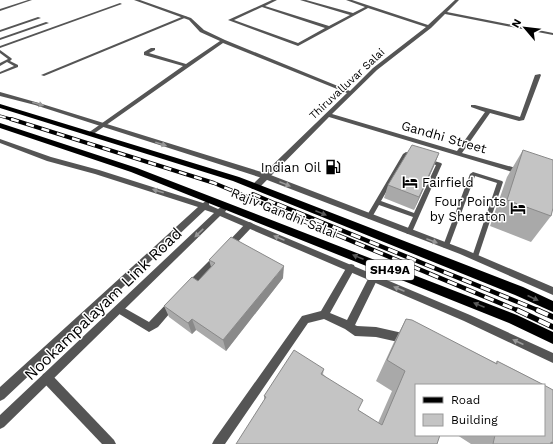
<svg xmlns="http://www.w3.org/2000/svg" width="553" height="444" font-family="'Work Sans',sans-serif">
  <rect width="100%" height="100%" fill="#fff"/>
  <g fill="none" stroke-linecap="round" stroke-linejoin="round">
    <g fill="#555" fill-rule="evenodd">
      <path d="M28 0H32L0 11V9Z"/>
      <path d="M120 3 122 4 0 48V46Z"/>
      <path d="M184 16 187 17 44 76 41 75Z"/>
      <path d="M38 17 41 18 0 32V30Z"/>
      <path d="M46 22 49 23 0 40V38Z"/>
      <path d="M0 50 11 58 12 59 10 61 18 65V67L0 74V72L14 66 7 62 0 66V63L8 59 0 53Z"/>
      <path d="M406 152 415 155 416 156 413 158 407 156 381 201 414 213 436 165 426 162 425 161 428 159 441 163 442 164 412 232 411 234H407L406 232 413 217 379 205 371 219H369L366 217 403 154Z"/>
      <path d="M473 172 502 181 503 182 478 257 477 259 475 260 473 259 472 257 497 183 475 176 449 246 448 248H444L443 246 470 174Z"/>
    </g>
    <g fill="#555" fill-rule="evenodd">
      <path d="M134 0H140L191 18 204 30 225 40 350 91 373 68 426 27 368 8 298 46 228 20 272 0H277L265 6 329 26 350 15 300 0H306L353 13 365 7 346 0H352L428 25 455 0H459L447 12 553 33V35L445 14 431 28 377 70 332 114 457 151 485 112 471 107V105H475L520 117 535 75 540 74 541 75 524 120 519 121 490 113 462 153 523 170 525 172 521 174H519L329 117 258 189H252L251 187 252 185 347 93 223 43 92 135H88V133L183 66 144 55V52L151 48H155V50L149 53 186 64 220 41 200 32 189 20ZM262 7 325 28 298 43 234 20Z"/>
      <path d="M249 222 252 223 253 225 252 227 232 248H226L225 246 226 244 246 223Z"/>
      <path d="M218 254 221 255 222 257 221 259 191 291 188 292 185 291 183 288 185 285 215 255Z"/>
      <path d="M351 264 354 265 355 268 330 313 347 320 370 275 373 274 376 275 378 278 355 325 357 326 376 327 407 334 411 336 412 339 411 342 407 344 376 337 355 336 345 329 324 319 308 323 225 444H212L214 440 302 316 321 311 348 265Z"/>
      <path d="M173 299 176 300 178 303 176 306 158 327 149 332 116 312 114 309 116 306 119 305 149 322 170 300Z"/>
      <path d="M47 373 51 374 114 440 116 444H102L43 382 42 378 43 374Z"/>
    </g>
    <g fill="#555" fill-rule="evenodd">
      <path d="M0 92 39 103 268 174 466 250 553 287V295L460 254 262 178 35 105 0 96Z"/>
      <path d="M0 139 51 157 99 170 203 203 206 201 209 202V205L218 209 223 206 226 207 227 209 225 212 470 315 553 353V363L464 321 220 216 4 427 0 429V415L214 213 205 210 4 399 0 401V387L198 207 95 174 47 161 0 143Z"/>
    </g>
    <g fill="#000" fill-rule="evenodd">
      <path d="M0 104 239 177 523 287 553 301V312L515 295 233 181 0 108Z"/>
      <path d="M0 123 137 168 517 315 553 332V344L509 323 131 172 0 128Z"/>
    </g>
    <g stroke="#000" stroke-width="3">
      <path id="rail-far3" d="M0 116 14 120"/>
    </g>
    <g stroke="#000" stroke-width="4">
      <g id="rail-far2">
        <path d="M11 119 214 183 266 205"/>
        <path d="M253 194 279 205"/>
      </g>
    </g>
    <g stroke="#000" stroke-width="4.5">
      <g id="rail-far1">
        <path d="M263 204 519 311"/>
        <path d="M277 204 540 311"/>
      </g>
    </g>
    <g stroke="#000" stroke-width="5.5">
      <g id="rail">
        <path d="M517 310 553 327"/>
        <path d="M537 310 553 317"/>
      </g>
    </g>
    <use href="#rail-far3" stroke="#fff" stroke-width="2" stroke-dasharray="6" stroke-linecap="butt"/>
    <use href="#rail-far2" stroke="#fff" stroke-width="2.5" stroke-dasharray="8" stroke-linecap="butt"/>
    <use href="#rail-far1" stroke="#fff" stroke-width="3" stroke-dasharray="10" stroke-linecap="butt"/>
    <use href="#rail" stroke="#fff" stroke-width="4" stroke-dasharray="12" stroke-linecap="butt"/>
  </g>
  <g fill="#a9a9a9">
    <path d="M523 150 551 216 531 242 490 226 507 177Z"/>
    <path d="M439 153 434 166 414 210 384 198 388 185Z"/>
    <path d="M209 260 283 278 226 351 196 330 192 334 169 317 164 306 198 281 211 267Z"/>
    <path d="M406 319 496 363 497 361 544 385H416L437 444 264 400V396L324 369 323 374 358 410 378 423 392 391 376 381 394 342Z"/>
    <path d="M553 390V444H471L457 435H544Z"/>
  </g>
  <g fill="#898989">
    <path d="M439 153 434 166 414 210 419 197Z"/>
    <path d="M284 266 283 278 226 351 223 340Z"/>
    <path d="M192 319 196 330 192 334 188 323Z"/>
  </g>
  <g fill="#c4c4c4" stroke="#898989">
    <path d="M412 145 439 153 419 197 388 185Z"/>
    <path d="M523 150 553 160V208L551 216 507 200Z"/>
    <path d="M231 237 284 266 223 340 192 319 188 323 164 306 192 277 198 281 215 263 209 260Z"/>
    <path d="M406 319 412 320 497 364V361L544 385H416V435H440L437 444H236L266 397 264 396 294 350 324 369 321 374 363 400 358 410 382 425 405 371 387 360Z"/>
    <path d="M544 385 553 390V443L551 442V444H493L495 435H544Z"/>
  </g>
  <defs><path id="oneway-solid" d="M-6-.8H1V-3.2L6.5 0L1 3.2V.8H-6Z"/></defs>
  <g fill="#999">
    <use href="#oneway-solid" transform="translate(38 104) rotate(16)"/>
    <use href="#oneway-solid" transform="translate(161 144) rotate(17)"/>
    <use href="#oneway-solid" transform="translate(285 184) rotate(22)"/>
    <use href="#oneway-solid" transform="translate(158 191) rotate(-163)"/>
    <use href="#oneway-solid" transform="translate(199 233) rotate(136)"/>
    <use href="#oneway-solid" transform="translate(279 238) rotate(-157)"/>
    <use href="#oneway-solid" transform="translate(432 241) rotate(21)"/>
    <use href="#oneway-solid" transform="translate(399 289) rotate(-157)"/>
    <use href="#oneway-solid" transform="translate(518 342) rotate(-155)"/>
  </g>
  <g fill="#595959">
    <use href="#oneway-solid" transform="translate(321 213) rotate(22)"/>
    <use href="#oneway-solid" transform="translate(358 257) rotate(-158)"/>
    <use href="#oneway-solid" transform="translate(533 298) rotate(25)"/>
    <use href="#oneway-solid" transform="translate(479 305) rotate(-158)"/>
  </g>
  <defs>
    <g id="fuel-bare" transform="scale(1.2)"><path d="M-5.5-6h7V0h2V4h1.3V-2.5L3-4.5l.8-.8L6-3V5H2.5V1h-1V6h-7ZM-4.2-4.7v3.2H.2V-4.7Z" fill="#000" stroke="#fff" stroke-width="2.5" paint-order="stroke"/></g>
    <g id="hotel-bare" transform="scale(1.2)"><path d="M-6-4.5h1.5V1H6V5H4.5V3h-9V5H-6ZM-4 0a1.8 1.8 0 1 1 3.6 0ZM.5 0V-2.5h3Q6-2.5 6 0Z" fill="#000" stroke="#fff" stroke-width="2.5" paint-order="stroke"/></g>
  </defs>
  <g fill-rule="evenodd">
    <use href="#fuel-bare" x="333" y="167"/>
    <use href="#hotel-bare" x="410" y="182"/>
    <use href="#hotel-bare" x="518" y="208"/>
  </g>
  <g text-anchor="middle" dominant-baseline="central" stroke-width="3" stroke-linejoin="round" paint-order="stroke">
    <g font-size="11" fill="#000" stroke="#fff">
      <text transform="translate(347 84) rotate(-43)">Thiruvalluvar Salai</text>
    </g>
    <rect fill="#fff" stroke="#4c4c4c" stroke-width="1" x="366" y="260" width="48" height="20" rx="3"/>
    <g font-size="12" font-weight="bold" fill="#000">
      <text x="390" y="270">SH49A</text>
    </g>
    <g font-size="13" fill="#000" stroke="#fff">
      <text transform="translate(444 137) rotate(16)">Gandhi Street</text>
      <text transform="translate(284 213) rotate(22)">Rajiv Gandhi Salai</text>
    </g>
    <g font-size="13" fill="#000" stroke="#fff" text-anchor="end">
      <text x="321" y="167">Indian Oil</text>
      <text x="422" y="182" text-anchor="start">Fairfield</text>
      <text x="506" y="201">Four Points<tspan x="506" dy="15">by Sheraton</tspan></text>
    </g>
    <g font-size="16" fill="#000" stroke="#fff">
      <text transform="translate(103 304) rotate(-44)">Nookampalayam Link Road</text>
    </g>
  </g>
  <rect x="415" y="384" width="130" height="52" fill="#ffffff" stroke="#999999"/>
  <rect x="423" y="397" width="20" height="6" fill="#000000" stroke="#999999"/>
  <text x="451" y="404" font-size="12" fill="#000000">Road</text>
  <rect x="423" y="414" width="20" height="12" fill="#c4c4c4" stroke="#999999"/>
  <text x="451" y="424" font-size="12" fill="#000000">Building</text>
  <g transform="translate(525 28) rotate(298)" stroke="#ffffff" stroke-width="3" paint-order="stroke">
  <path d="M0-3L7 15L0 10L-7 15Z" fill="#000000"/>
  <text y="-6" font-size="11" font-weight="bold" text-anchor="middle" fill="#000000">N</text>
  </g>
</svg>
